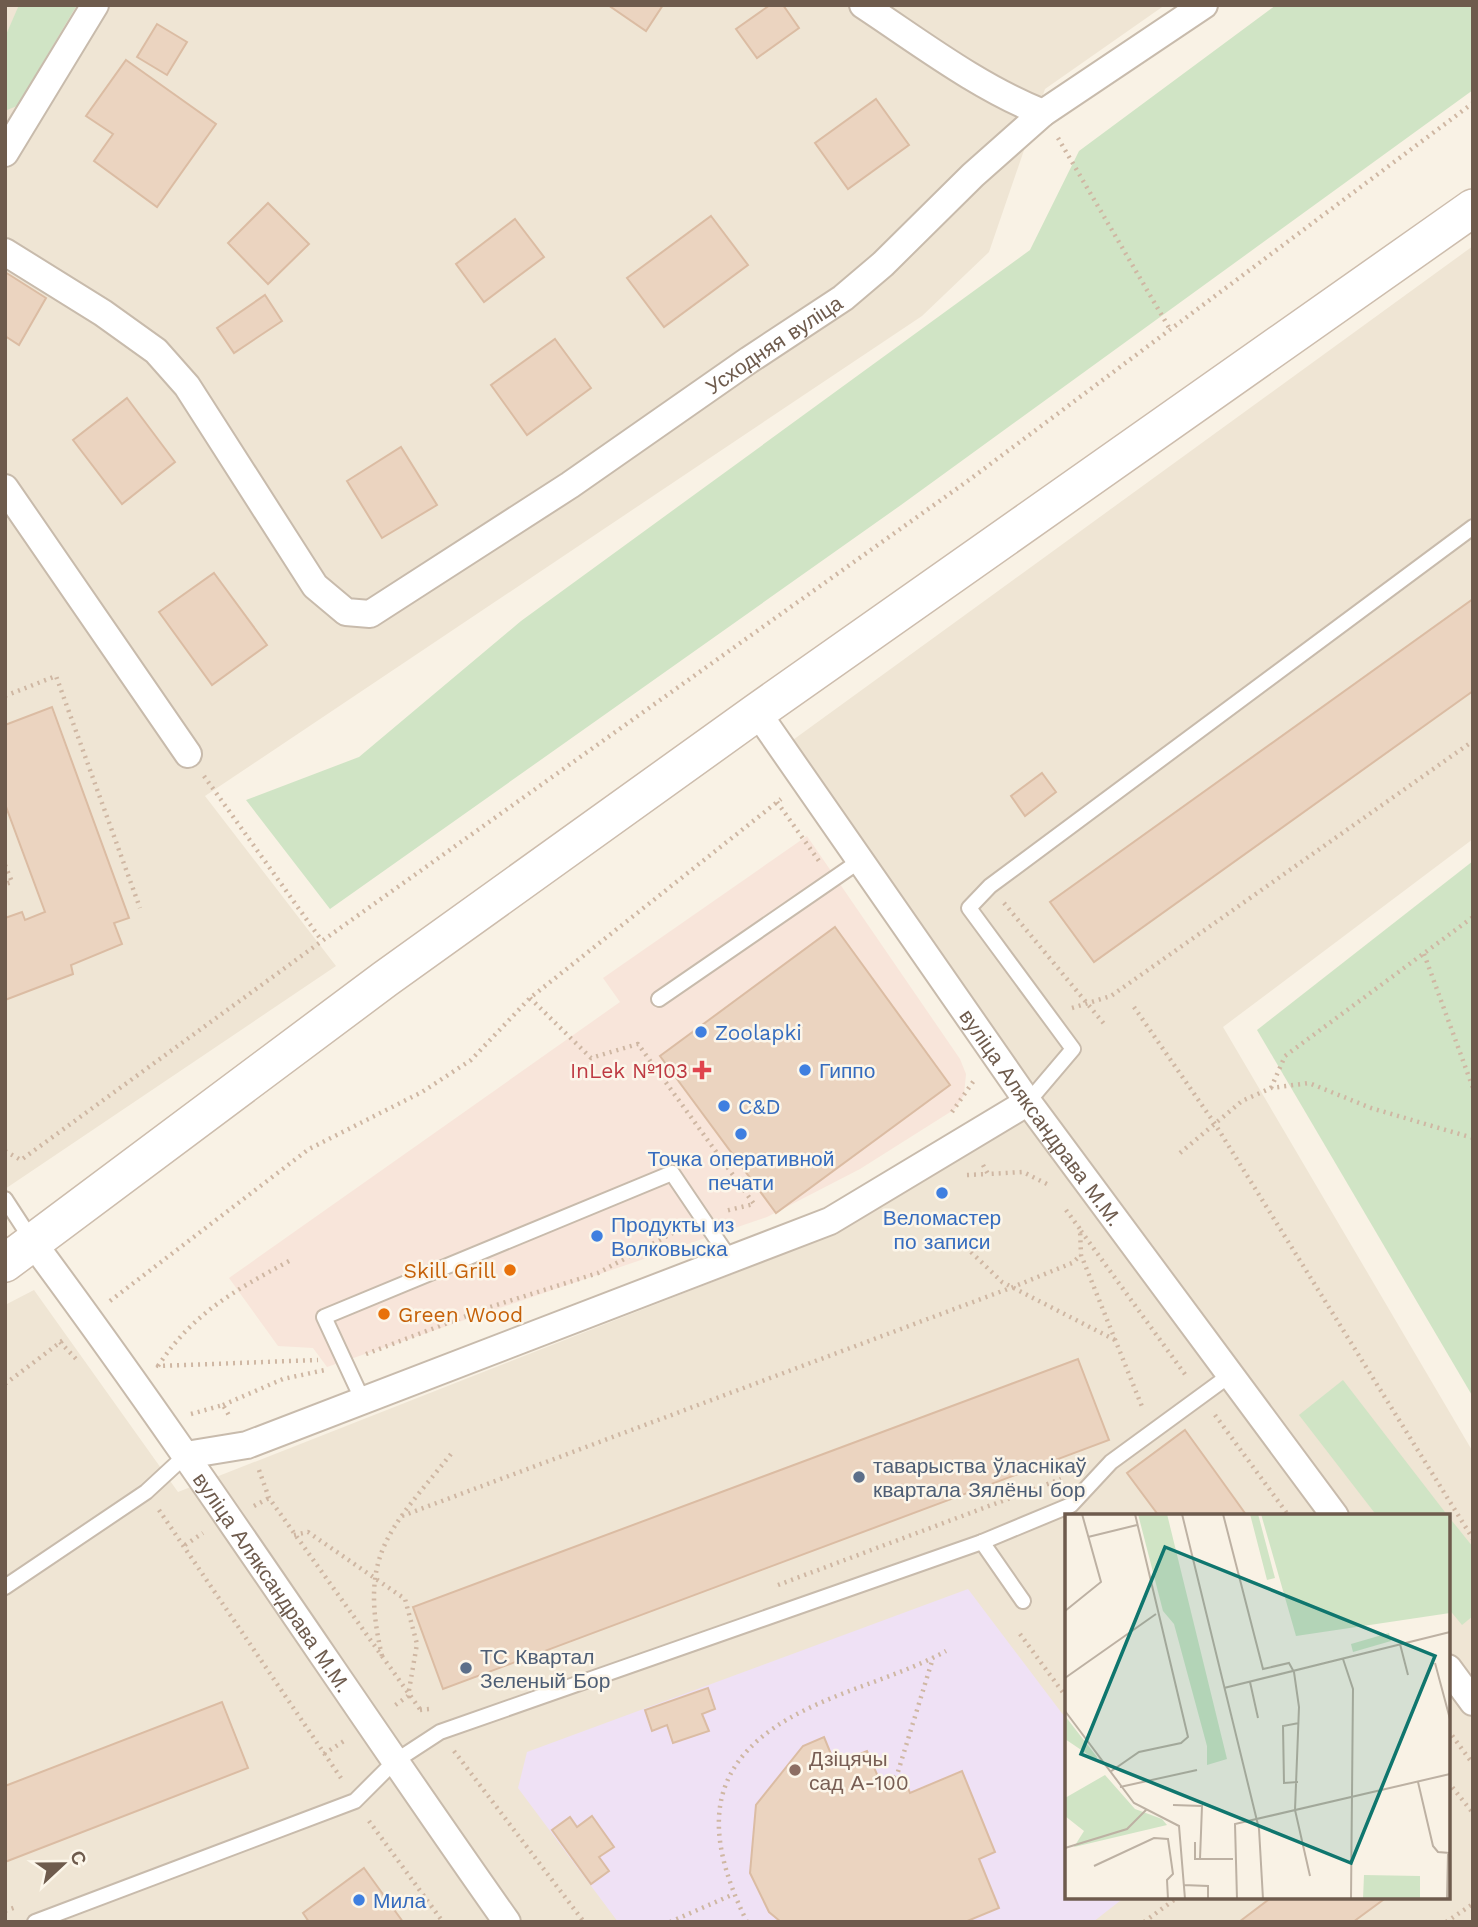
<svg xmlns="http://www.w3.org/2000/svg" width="1478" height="1927" font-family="'Work Sans',sans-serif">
  <rect width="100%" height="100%" fill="#f9f2e5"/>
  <g fill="#efe5d4" fill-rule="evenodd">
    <path d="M5 5H1165L1045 89 989 252 922 316 205 796 336 966 5 1189Z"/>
    <path d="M1473 246V839L1223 1027 1473 1452V1922H5V1305L34 1290 178 1492 799 1248 1046 1101 786 745ZM1067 1516H1448V1897H1067Z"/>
  </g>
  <path fill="#f8e5da" d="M807 836 960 1059 966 1074 964 1095 955 1109 860 1169 767 1217 327 1367 313 1348 278 1346 229 1278 620 1002 603 978Z"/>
  <path fill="#efe1f5" d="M968 1589 1067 1720V1897H1125L1093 1922H618L518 1788 527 1752Z"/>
  <g fill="#d0e4c5">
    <path d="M19 5H77L17 106 7 110 5 37Z"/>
    <path d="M1276 5H1473V90L901 505 330 909 246 800 359 757 521 621 1030 250 1079 151Z"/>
    <path d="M1473 861V1397L1257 1030Z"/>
    <path d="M1343 1380 1448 1516H1377L1299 1415Z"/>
    <path d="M1448 1516 1473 1547V1616L1462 1625 1448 1608Z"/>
  </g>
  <g fill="#ebd4c0" stroke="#dbbca3" stroke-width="2">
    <path d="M608 5H663L646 31Z"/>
    <path d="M770 5H783L799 28 757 58 736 29Z"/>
    <path d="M157 24 187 42 167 75 137 57Z"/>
    <path d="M126 60 216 124 157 207 94 161 113 134 86 116Z"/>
    <path d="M876 99 909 145 848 189 815 143Z"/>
    <path d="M268 203 309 244 268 284 228 243Z"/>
    <path d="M711 216 748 265 664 327 627 278Z"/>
    <path d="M515 219 544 257 484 302 456 264Z"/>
    <path d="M5 272 46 298 19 345 5 336Z"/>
    <path d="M265 295 282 321 234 353 217 328Z"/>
    <path d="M555 339 591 388 527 435 491 385Z"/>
    <path d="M127 398 175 462 122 504 73 440Z"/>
    <path d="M401 447 437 505 382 538 347 481Z"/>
    <path d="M214 573 267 645 212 685 159 612Z"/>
    <path d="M1473 599V691L1094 962 1050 902Z"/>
    <path d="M52 707 129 918 114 923 122 944 71 965 73 974 5 1000V918L22 912 25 920 45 912 5 804V725Z"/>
    <path d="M1042 773 1056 792 1025 816 1011 796Z"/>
    <path d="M835 927 950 1085 776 1213 660 1056Z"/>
    <path d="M1078 1359 1109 1440 443 1689 413 1607Z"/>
    <path d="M1185 1430 1214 1470 1247 1516H1159L1127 1473Z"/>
    <path d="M708 1688 715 1709 702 1714 709 1731 673 1743 667 1725 652 1731 645 1710Z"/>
    <path d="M222 1702 248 1768 5 1862V1786Z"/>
    <path d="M824 1737 835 1764 867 1751 882 1786 904 1778 910 1793 962 1771 995 1852 979 1859 999 1908 965 1922H781L769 1912 750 1873 756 1805 803 1746Z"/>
    <path d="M592 1816 614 1847 599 1857 609 1871 591 1884 552 1830 570 1817 577 1827Z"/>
    <path d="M364 1868 403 1922H309L303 1913Z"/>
    <path d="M1272 1897H1387L1353 1922H1239Z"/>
  </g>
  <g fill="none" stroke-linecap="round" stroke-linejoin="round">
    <g stroke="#c8bbac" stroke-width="18">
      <g id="service">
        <path d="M659 999 858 862"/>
        <path d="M1028 1102 1073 1049 969 908 990 886 1473 527"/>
        <path d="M5 1199 33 1242"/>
        <path d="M363 1401 324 1317 672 1173 730 1259"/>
        <path d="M982 1542 1023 1601"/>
        <path d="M5 1587 146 1492 186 1455"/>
        <path d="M35 1922 355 1801 394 1762 440 1732 982 1542 1071 1505 1111 1462 1230 1375"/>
      </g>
    </g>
    <g stroke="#c8bbac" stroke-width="30">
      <g id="minor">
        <path d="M863 5C922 44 978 87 1043 113"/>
        <path d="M5 153 95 5"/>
        <path id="s1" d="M5 252 103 313 156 351 187 386 315 586 346 612 370 614 570 485 749 360 843 298 883 264 973 175 1043 113 1204 5"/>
        <path d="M5 488 188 754"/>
        <path id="s2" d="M757 712 1028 1102 1335 1516"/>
        <path id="s3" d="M33 1243C198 1465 348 1697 507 1922"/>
        <path d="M186 1455 247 1445 830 1221 1028 1102"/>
        <path d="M1448 1668 1473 1702"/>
      </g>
    </g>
    <g stroke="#cdbdad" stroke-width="40">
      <path id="secondary" d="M5 1263 385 979 757 712 1473 208"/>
    </g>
    <g stroke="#cfb7a3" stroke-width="4.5" stroke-dasharray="2 5" stroke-linecap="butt">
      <path d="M1058 138 1171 331"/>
      <path d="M5 696 56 676 140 908"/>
      <path d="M204 776 322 941"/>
      <path d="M777 802 819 861"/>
      <path d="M5 865 12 882 5 884"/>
      <path d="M1004 903 1105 1025"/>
      <path d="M1424 954 1473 1088"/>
      <path d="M530 998 591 1058 638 1044 754 1204 725 1211"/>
      <path d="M1134 1007 1215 1124 1473 1539"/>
      <path d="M1072 1008 1111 996 1473 741"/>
      <path d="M1271 1088 1285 1056 1473 917"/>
      <path d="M952 1112 975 1079"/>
      <path d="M5 1151 21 1160 322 941 969 480 1473 103"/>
      <path d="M1180 1153 1242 1101 1271 1088 1309 1083 1371 1108 1473 1138"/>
      <path d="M983 1165 988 1174 1023 1172 1049 1185"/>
      <path d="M967 1175 988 1174"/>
      <path d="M1066 1210 1080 1229 1081 1255 1143 1409"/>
      <path d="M1081 1231 1187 1377"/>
      <path d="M971 1252 1002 1282 1115 1340"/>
      <path d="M289 1261C234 1291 193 1313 158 1366L318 1360"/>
      <path d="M110 1301 309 1149 422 1092 471 1060 530 998 781 799"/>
      <path d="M60 1342 78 1361"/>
      <path d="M366 1354 490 1307 598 1273 682 1228"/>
      <path d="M5 1384 66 1338"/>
      <path d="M223 1405 283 1379 325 1370"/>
      <path d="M191 1414 223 1405 230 1417"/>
      <path d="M1215 1415 1289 1516"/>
      <path d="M259 1470 269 1498 422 1712"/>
      <path d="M254 1506 269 1498"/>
      <path d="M159 1510 343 1781"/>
      <path d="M402 1516 1013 1287 1072 1263 1081 1255"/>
      <path d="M294 1535 308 1532 405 1599 417 1644 408 1696 394 1706"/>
      <path d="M185 1545 203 1533"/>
      <path d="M778 1585 1061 1479"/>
      <path d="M1020 1634 1067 1698"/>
      <path d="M382 1656C358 1553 390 1530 451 1454"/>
      <path d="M420 1710 430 1709"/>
      <path d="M1448 1730 1473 1764"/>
      <path d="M454 1751 584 1922"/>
      <path d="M324 1754 347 1739"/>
      <path d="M1448 1782 1473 1813"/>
      <path d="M890 1783 897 1775 933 1658"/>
      <path d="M369 1821 443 1922"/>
      <path d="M5 1911 16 1907"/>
      <path d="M670 1922 734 1894"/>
      <path d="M747 1922C701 1828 705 1758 807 1709 852 1687 902 1675 946 1651"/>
      <path d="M1144 1922 1178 1897"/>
      <path d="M1446 1922 1473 1904"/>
    </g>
    <use href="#service" stroke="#fff" stroke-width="14"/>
    <use href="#minor" stroke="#fff" stroke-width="26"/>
    <use href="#secondary" stroke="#fff" stroke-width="37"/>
  </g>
  <g fill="#3f7fe0" stroke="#fcf6ea" stroke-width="2.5">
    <circle cx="701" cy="1032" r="7"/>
    <circle cx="805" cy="1070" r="7"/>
    <circle cx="724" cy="1106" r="7"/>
    <circle cx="741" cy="1134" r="7"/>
    <circle cx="942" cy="1193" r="7"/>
    <circle cx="597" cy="1236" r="7"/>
    <circle cx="359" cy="1900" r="7"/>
  </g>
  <path fill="#e0444e" stroke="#fcf6ea" stroke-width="2.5" d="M698.5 1059.5h7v7h7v7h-7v7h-7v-7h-7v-7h7z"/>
  <g fill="#e8710a" stroke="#fcf6ea" stroke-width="2.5">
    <circle cx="510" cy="1270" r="7"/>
    <circle cx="384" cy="1314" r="7"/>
  </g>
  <g fill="#5c6f8a" stroke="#fcf6ea" stroke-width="2.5">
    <circle cx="859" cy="1477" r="7"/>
    <circle cx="466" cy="1668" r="7"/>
  </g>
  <circle fill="#8d6e63" stroke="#fcf6ea" stroke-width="2.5" cx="795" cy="1770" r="7"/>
  <g text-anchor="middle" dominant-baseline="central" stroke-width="5" stroke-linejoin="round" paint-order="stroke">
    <g font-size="21" fill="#6e5b4d" stroke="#fcf6ea">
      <text stroke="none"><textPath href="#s1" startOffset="1015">Усходняя вуліца</textPath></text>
      <text stroke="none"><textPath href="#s2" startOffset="495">вуліца Аляксандрава М.М.</textPath></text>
      <text stroke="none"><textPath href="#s3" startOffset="415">вуліца Аляксандрава М.М.</textPath></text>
    </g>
    <g font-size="21" fill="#366cbe" stroke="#fcf6ea" text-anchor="start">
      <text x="715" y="1032">Zoolapki</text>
      <text x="819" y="1070">Гиппо</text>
      <text x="738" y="1106">C&amp;D</text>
      <text x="741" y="1158" text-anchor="middle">Точка оперативной<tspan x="741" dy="24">печати</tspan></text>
      <text x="942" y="1217" text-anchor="middle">Веломастер<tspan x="942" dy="24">по записи</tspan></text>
      <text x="611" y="1224">Продукты из<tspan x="611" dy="24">Волковыска</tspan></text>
      <text x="373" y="1900">Мила</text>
    </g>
    <g font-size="21" fill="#be3a42" stroke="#fcf6ea" text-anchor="end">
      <text x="688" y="1070">InLek №103</text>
    </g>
    <g font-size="21" fill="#c56008" stroke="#fcf6ea" text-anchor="end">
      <text x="496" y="1270">Skill Grill</text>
      <text x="398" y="1314" text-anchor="start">Green Wood</text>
    </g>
    <g font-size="21" fill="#4e5e75" stroke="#fcf6ea" text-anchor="start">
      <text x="873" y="1465">таварыства ўласнікаў<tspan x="873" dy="24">квартала Зялёны бор</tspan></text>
      <text x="480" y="1656">ТС Квартал<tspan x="480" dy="24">Зеленый Бор</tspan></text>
    </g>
    <g font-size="21" fill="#785e54" stroke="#fcf6ea" text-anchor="start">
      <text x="809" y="1758">Дзіцячы<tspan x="809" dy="24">сад А-100</tspan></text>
    </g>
  </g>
  <g transform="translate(1065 1514)">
    <rect width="385" height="385" fill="#f9f2e5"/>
    <path d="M73 0H102L162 245 142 251V232L109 110 98 97ZM185 0H193L210 64 202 66ZM196 0H385V99L231 122ZM324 119 326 127 288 138 286 130ZM0 202 32 243 31 246 0 225ZM40 261 70 295 97 305 102 311 9 333 19 317 0 302V284ZM299 361 355 362V385H298Z" fill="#d0e4c5"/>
    <path fill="none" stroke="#bdb1a3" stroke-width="2" d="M117 0 194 315 198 385M158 0 198 155 224 149 229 158 234 193 230 296 245 362M23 23 72 11M0 97 36 68 17 0M335 130 343 161M278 145 288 175 286 385M370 149 385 205M0 164 91 100M185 168 193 204M159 174 385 118M0 197 69 289 114 312 120 385M45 258 74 238 116 229 123 223 70 0M233 268 219 269 218 212 234 209M353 268 368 332 373 338 385 339M55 273 132 256M108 291 137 292 135 345H168M130 328V345H135M0 334 62 315 81 296M29 352 89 324 103 325 108 360 102 366 103 385M118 371 143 372V385M172 385 170 310 385 260M382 385 383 339"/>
    <path fill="#0f766e" fill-opacity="0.15" stroke="#0f766e" stroke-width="3.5" d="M100 33 370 142 286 349 16 240Z"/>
    <rect width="385" height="385" fill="none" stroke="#6e5b4d" stroke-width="3.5"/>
  </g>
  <rect width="1478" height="1927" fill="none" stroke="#6e5b4d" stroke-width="14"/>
  <g transform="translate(63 1864) rotate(68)" stroke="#fcf6ea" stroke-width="5" paint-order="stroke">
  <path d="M0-5L12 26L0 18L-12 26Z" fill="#6e5b4d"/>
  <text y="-10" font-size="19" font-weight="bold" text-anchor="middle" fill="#6e5b4d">С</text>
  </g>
</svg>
